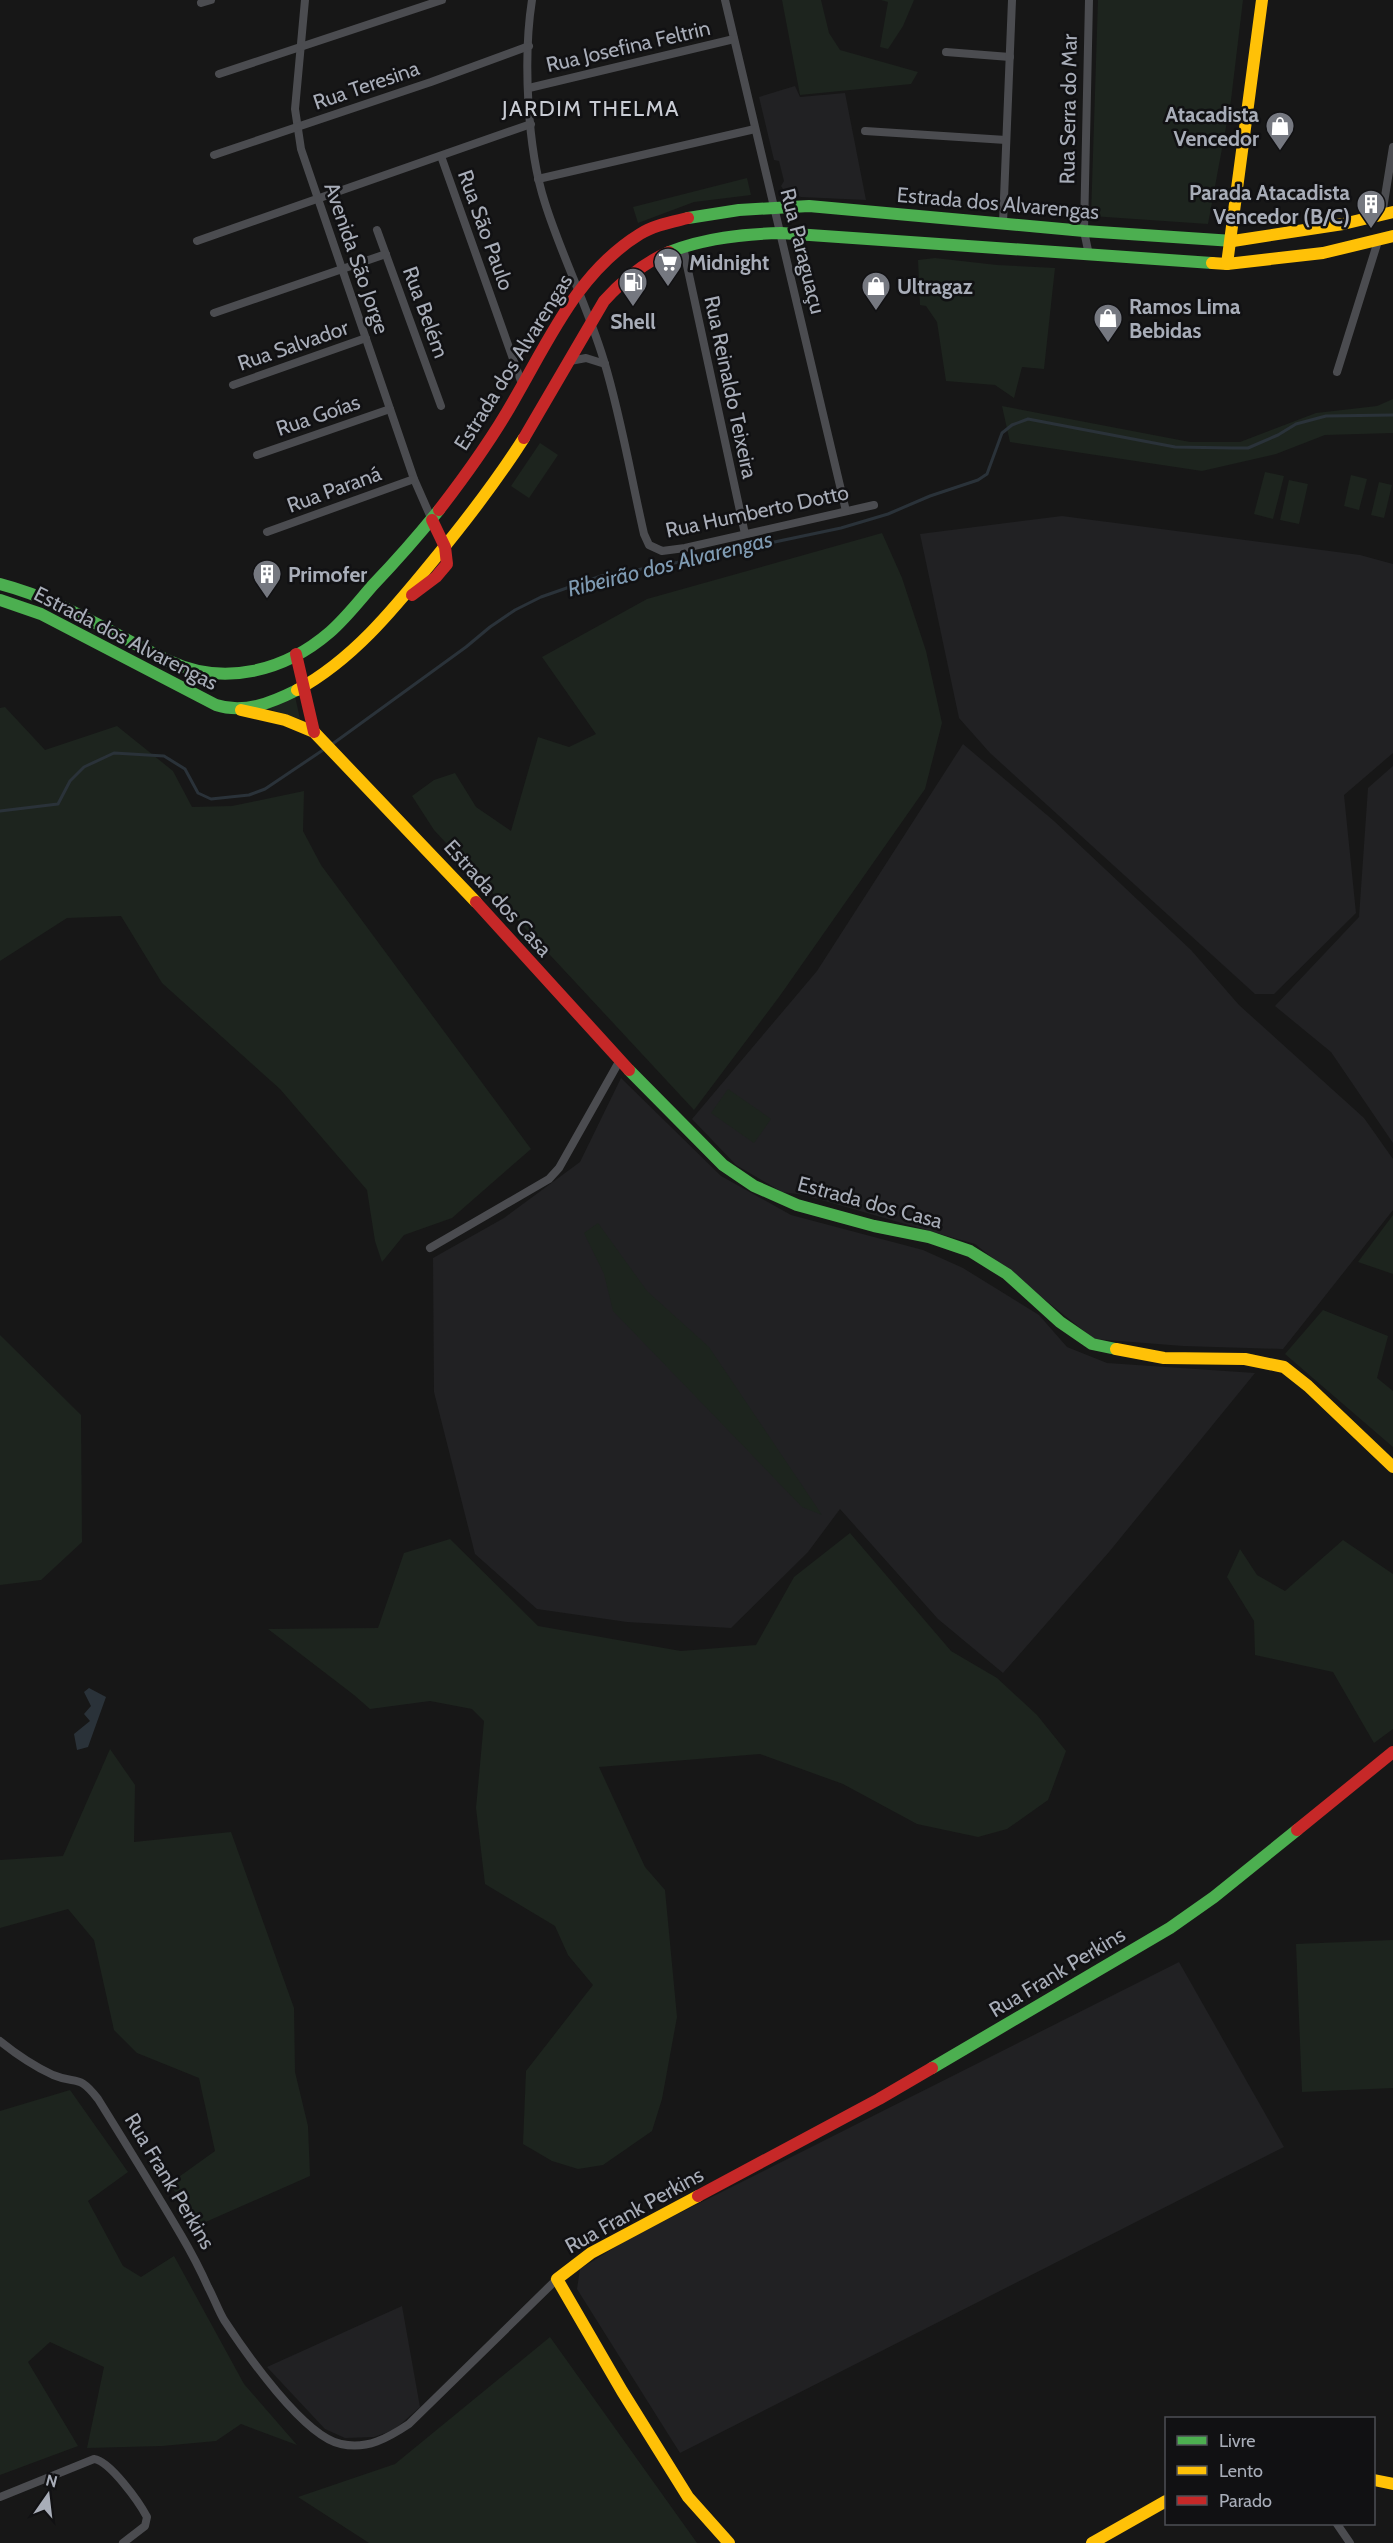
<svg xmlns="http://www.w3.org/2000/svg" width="1393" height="2543" font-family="Cabin,sans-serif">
  <rect width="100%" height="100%" fill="#171717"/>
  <g fill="#212123">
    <path d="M795 86 800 97 845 93 866 200 801 197 785 192 781 186 784 181 779 161 774 160 759 97Z"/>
    <path d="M1062 516 1360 555 1393 564V753L1344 795 1356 913 1274 994H1255L990 753 959 718 920 534Z"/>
    <path d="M963 744 1054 821 1191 950 1239 1005 1364 1118 1393 1159V1210L1283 1349 1183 1346 1094 1339 975 1244 804 1195 782 1192 736 1165 692 1119 817 971Z"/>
    <path d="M1393 766V1143L1331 1052 1275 1006 1359 917 1368 788Z"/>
    <path d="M621 1078 721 1176 791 1215 923 1250 963 1268 1039 1315 1067 1347 1107 1363 1255 1373 1109 1552 1003 1673 938 1619 840 1509 808 1552 731 1628 627 1622 537 1609 475 1554 434 1392 433 1258 504 1218 580 1162Z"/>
    <path d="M1179 1962 1284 2147 680 2453 577 2289 580 2269 630 2238Z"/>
    <path d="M402 2306 420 2407 394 2430 374 2437 345 2438 325 2429 267 2367Z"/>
  </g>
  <g fill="#1d241e">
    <path d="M782 0H821L829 33 840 50 918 72 911 84 800 95Z"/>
    <path d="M881 0H914L903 26 888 49 880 47 888 2Z"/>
    <path d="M1098 0H1243L1231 100 1208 224 1091 216Z"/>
    <path d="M747 178 751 195 694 202 638 223 633 207Z"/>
    <path d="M935 258 997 265 1055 268 1044 369 1022 367 1014 398 995 385 946 381 937 322 926 306 920 305 918 260Z"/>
    <path d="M1393 399V433L1325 435 1276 454 1202 471 1010 442 1002 406 1190 442H1240L1316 413 1377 406Z"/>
    <path d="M540 443 558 455 529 498 511 486Z"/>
    <path d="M1265 472 1284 476 1273 519 1254 514Z"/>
    <path d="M1351 475 1367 479 1359 510 1344 506Z"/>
    <path d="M1289 480 1308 484 1299 524 1280 520Z"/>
    <path d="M1379 482 1392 485 1384 518 1371 515Z"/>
    <path d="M882 533 902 578 926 651 942 723 925 789 779 997 694 1110 434 830 412 796 434 780 455 773 476 807 511 831 538 737 569 747 596 734 542 657 647 599Z"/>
    <path d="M295 696 300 719 266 708Z"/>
    <path d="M5 707 45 750 117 726 173 771 192 807 232 806 304 791 303 831 321 865 531 1149 452 1218 404 1235 382 1262 375 1241 367 1190 280 1089 162 983 121 916 67 918 0 961V708Z"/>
    <path d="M728 1089 771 1119 754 1143 711 1113Z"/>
    <path d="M1393 1215V1274L1358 1262Z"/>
    <path d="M598 1223 647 1291 709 1347 822 1515 802 1507 613 1311 604 1274 584 1233Z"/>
    <path d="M1323 1310 1388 1336 1377 1378 1393 1391V1447L1285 1354Z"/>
    <path d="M0 1335 81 1415 82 1542 41 1580 0 1585Z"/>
    <path d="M850 1533 951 1651 997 1678 1037 1715 1066 1751 1048 1800 1007 1829 978 1837 917 1824 843 1784 760 1754 599 1767 645 1867 665 1890 677 2017 662 2099 652 2131 603 2165 578 2169 552 2161 523 2144 526 2071 593 1985 568 1955 555 1926 485 1884 476 1808 484 1721 472 1709 430 1701 370 1709 354 1695 268 1629 378 1628 404 1553 450 1539 538 1626 681 1651 756 1645 794 1577Z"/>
    <path d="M1343 1540 1393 1574V1729L1374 1743 1333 1672 1255 1655 1254 1621 1227 1577 1240 1549 1257 1575 1285 1591Z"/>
    <path d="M110 1749 135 1785 134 1842 231 1832 294 2008 295 2072 308 2126 310 2176 201 2224 169 2184 215 2151 199 2078 137 2053 114 2030 94 1940 68 1909 0 1928V1860L63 1856Z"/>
    <path d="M1393 1940V2088L1302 2092 1296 1944Z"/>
    <path d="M70 2090 128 2172 88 2201 123 2266 141 2277 174 2256 244 2384 297 2445 241 2424 216 2441 162 2446 87 2448 104 2367 50 2342 28 2362 78 2446 0 2475V2111Z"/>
    <path d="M550 2337 697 2543H369L298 2497 395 2464Z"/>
  </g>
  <path fill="#2a3239" d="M89 1688 106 1697 88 1747 77 1750 74 1734 90 1721 84 1714 91 1706 84 1692Z"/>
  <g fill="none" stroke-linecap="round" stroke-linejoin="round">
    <g stroke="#2a3239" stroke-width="3">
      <path d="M331 745 466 647 490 627 515 610 541 597 601 576 665 565 841 528 888 514 930 496 978 480 987 474 1002 433 1012 425 1028 419 1175 447 1232 448H1248L1278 435 1296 424 1326 416 1393 415"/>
      <path d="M0 811 58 804 70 781 84 767 114 753 164 756 185 769 198 793 211 799 249 795 265 789 326 748"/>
    </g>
    <g stroke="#4b4c50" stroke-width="8">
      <path d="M305 0 295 109 301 149 414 479 432 520"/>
      <path d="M532 0C523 57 527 148 545 203 562 257 588 307 604 361 621 417 631 477 644 534L649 545 662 551 685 548 874 505"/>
      <path d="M725 0 846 511"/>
      <path d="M201 3 211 0"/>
      <path d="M946 52 1010 57"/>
      <path d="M219 74 442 0"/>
      <path d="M529 88 734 39"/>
      <path d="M865 131 1006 140"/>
      <path d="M214 155 431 82 529 46"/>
      <path d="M441 156 522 384"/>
      <path d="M538 179 755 129"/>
      <path d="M1382 215 1393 147"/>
      <path d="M1003 223 1012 0"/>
      <path d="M377 230 441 406"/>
      <path d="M197 241 531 124"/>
      <path d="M683 247 745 534"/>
      <path d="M1089 255 1084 231 1089 0"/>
      <path d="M214 313 386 254"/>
      <path d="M570 361 586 358 605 364"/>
      <path d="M1337 372 1378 241"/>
      <path d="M233 385 366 338"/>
      <path d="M257 455 390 409"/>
      <path d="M267 532 414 479"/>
      <path d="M430 1248 549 1179 559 1168 620 1060"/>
      <path d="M0 2041C16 2054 34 2066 53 2075 77 2085 78 2073 98 2099 126 2144 154 2189 181 2235 191 2252 200 2269 208 2287 214 2298 218 2310 224 2320 245 2352 304 2437 341 2444 367 2450 388 2438 409 2424L557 2279"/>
      <path d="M0 2497 94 2459C110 2461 139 2502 147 2517L145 2526 123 2543"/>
      <path d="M1337 2524 1350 2543"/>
    </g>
    <g stroke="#4caf50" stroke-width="12">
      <path d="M688 218 739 210 809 206 1084 231 1233 241"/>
      <path d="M669 252C705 238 742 234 781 233L1212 263"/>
      <path d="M0 584C62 600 112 634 169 661 224 687 285 671 330 632 346 618 359 601 373 585 396 561 418 536 439 510"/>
      <path d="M0 600 41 614 216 705C244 714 271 703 297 690"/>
      <path d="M629 1070 723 1165 754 1186 797 1205 874 1226 929 1237 970 1251 1007 1274 1060 1322 1092 1344 1116 1349"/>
      <path d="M932 2068 1170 1928 1214 1897 1297 1830"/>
    </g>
    <g stroke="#ffc107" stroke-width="12">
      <path d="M1233 241 1343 224 1393 212"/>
      <path d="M1212 263 1227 264 1323 253 1393 236"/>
      <path d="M1227 264 1262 0"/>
      <path d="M297 690C352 660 392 611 432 562 465 522 496 482 524 438"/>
      <path d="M241 710 285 720 314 732 476 902"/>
      <path d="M1116 1349 1164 1358 1245 1359 1284 1367 1308 1386 1393 1467"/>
      <path d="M698 2196 591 2253 557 2279 622 2391 688 2497 729 2543"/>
      <path d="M1374 2480 1393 2484"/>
      <path d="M1092 2543 1166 2501"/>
    </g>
    <g stroke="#c62828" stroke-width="12">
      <path d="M524 438 604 301C623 280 643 263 669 252"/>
      <path d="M439 510C466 475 492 439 514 400 549 340 578 272 640 234 654 225 672 222 688 218"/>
      <path d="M412 595 436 577 447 564 445 547 432 520"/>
      <path d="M296 654 314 732"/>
      <path d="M476 902 629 1070"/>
      <path d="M1297 1830 1393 1752"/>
      <path d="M698 2196 879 2099 932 2068"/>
    </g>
  </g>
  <defs>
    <g id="shop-pin" transform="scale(1.5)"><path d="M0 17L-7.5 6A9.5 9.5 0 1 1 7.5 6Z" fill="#757880" stroke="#111113"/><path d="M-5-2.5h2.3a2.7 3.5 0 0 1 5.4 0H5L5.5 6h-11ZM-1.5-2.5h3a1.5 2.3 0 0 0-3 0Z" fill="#fff"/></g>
    <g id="building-pin" transform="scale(1.5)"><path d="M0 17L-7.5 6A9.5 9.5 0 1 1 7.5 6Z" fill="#757880" stroke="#111113"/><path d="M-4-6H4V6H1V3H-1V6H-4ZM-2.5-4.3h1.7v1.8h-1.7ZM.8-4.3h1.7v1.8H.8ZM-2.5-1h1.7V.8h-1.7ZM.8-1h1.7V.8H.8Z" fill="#fff"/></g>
    <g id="supermarket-pin" transform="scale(1.5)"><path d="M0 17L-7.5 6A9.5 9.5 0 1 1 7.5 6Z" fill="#757880" stroke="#111113"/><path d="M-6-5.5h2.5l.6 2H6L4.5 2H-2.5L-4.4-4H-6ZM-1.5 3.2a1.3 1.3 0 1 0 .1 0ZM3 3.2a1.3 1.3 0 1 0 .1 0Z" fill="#fff"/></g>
    <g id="fuel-pin" transform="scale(1.5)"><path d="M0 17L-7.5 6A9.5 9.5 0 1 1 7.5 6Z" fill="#757880" stroke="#111113"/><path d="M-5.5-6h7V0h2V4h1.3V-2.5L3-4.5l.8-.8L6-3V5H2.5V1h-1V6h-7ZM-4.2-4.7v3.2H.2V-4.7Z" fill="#fff"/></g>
  </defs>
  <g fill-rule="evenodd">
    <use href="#shop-pin" x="1280" y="126"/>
    <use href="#building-pin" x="1371" y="204"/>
    <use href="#supermarket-pin" x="668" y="262"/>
    <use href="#fuel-pin" x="633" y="282"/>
    <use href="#shop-pin" x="876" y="286"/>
    <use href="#shop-pin" x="1108" y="318"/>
    <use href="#building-pin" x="267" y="574"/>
  </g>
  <g text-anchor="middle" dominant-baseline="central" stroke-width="5" stroke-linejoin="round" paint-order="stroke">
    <g font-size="21" fill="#a8adb8" stroke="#111113">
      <text transform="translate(628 46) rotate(-13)">Rua Josefina Feltrin</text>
      <text transform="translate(366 85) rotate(-19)">Rua Teresina</text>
      <text transform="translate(1068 109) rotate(-89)">Rua Serra do Mar</text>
      <text transform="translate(998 203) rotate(5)">Estrada dos Alvarengas</text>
      <text transform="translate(486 230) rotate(70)">Rua São Paulo</text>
      <text transform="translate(803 251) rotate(76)">Rua Paraguaçu</text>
      <text transform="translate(357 258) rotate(71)">Avenida São Jorge</text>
      <text transform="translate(426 312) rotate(70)">Rua Belém</text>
      <text transform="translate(293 345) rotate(-19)">Rua Salvador</text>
      <text transform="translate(513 362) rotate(-58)">Estrada dos Alvarengas</text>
      <text transform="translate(731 387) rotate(78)">Rua Reinaldo Teixeira</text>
      <text transform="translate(318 415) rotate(-19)">Rua Goías</text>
      <text transform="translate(334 489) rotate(-20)">Rua Paraná</text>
      <text transform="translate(757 511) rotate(-12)">Rua Humberto Dotto</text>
      <text transform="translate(126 638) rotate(27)">Estrada dos Alvarengas</text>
      <text transform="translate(498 898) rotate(48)">Estrada dos Casa</text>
      <text transform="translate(870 1202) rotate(15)">Estrada dos Casa</text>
      <text transform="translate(1057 1972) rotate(-31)">Rua Frank Perkins</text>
      <text transform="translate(170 2181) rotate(59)">Rua Frank Perkins</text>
      <text transform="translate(634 2210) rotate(-29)">Rua Frank Perkins</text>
    </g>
    <g font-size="21" font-weight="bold" fill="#a8adb8" stroke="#111113" text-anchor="start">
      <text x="1259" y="114" text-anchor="end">Atacadista<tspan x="1259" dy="24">Vencedor</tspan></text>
      <text x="1350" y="192" text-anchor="end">Parada Atacadista<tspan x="1350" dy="24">Vencedor (B/C)</tspan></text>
      <text x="689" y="262">Midnight</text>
      <text x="897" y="286">Ultragaz</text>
      <text x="1129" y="306">Ramos Lima<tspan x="1129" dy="24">Bebidas</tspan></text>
      <text x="633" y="321" text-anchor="middle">Shell</text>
      <text x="288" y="574">Primofer</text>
    </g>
    <g font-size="22" letter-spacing="1.5" fill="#c9ccd4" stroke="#111113">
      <text x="591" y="108">JARDIM THELMA</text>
    </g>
    <g font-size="22" font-style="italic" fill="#7f9bb3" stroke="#111113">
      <text transform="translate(670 564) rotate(-14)">Ribeirão dos Alvarengas</text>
    </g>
  </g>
  <rect x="1165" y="2417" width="210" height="108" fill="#111113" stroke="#4d4f55" stroke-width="1.5"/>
  <rect x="1177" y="2436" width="30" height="9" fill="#4caf50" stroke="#4d4f55" stroke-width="1.5"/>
  <text x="1219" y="2447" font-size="18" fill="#a8adb8">Livre</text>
  <rect x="1177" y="2466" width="30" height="9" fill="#ffc107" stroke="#4d4f55" stroke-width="1.5"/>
  <text x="1219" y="2477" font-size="18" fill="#a8adb8">Lento</text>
  <rect x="1177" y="2496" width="30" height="9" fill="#c62828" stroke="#4d4f55" stroke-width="1.5"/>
  <text x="1219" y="2507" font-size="18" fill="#a8adb8">Parado</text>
  <g transform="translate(48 2495) rotate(14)" stroke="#111113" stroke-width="4.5" paint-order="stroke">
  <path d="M0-4.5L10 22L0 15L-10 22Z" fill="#a8adb8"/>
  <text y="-9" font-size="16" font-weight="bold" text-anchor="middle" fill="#a8adb8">N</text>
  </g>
</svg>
